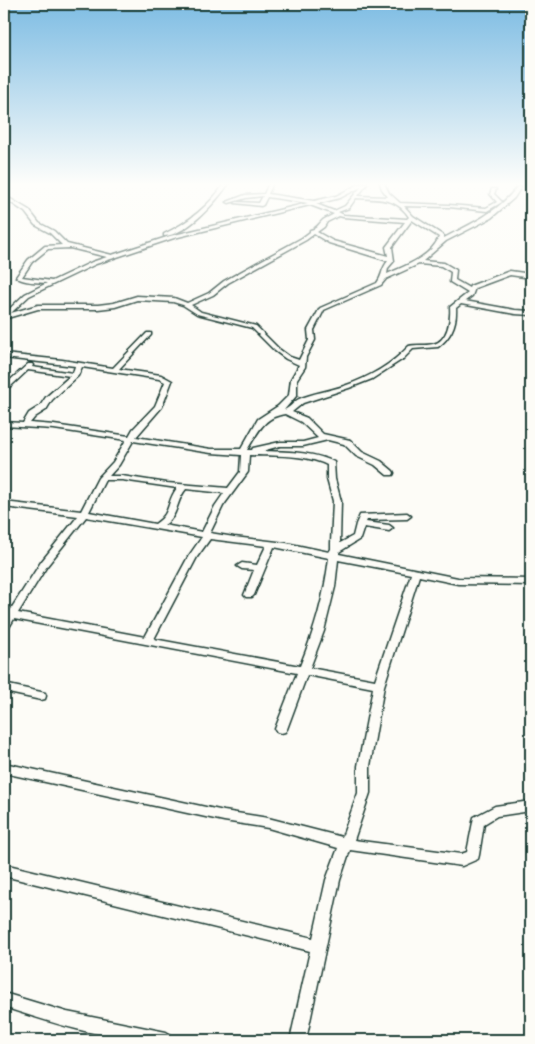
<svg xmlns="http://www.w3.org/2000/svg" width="535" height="1044" font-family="'Balsamiq Sans',sans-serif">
  <rect width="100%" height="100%" fill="#fdfcf7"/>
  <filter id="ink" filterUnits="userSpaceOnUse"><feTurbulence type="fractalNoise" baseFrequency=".02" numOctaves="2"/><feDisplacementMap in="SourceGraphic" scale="10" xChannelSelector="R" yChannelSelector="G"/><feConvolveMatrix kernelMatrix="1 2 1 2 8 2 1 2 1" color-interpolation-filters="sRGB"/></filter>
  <g filter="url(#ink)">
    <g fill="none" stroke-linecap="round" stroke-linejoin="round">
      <g stroke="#1f3d34" stroke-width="3">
        <g id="minor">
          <path d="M225 183H229C217 201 187 235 164 236V234C189 222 209 206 225 183Z"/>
          <path d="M269 183H273L268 194 314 201 336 196 361 183 367 184 358 196 388 197 382 189 380 183H384L389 193 400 203 449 205 486 208 497 202 490 194 492 189H496L494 194 502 202 487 211 449 207 404 206 413 216 444 236V238C473 223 497 213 517 187H521L514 198 491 218 446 241 423 261 444 263 456 270 455 280 469 288 470 286 510 271 531 274V278L510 275 475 288 472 296 465 301 515 310 531 311V315L515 314 461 304 456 308C457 324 451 337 438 347L413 349 403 359 372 379 349 388 303 403 292 412 307 418 323 434 350 440 362 452 381 461 393 471 394 473 393 475H387L375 465 356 456 344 444 328 440 303 446H280L262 451C285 452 312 451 334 462L335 479 341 501 340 543 353 536 356 524 360 515 407 513 411 516 407 519 367 520 366 522 389 525 393 528 389 531 364 527 360 539 339 552V554L458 578 531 579V585L458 584 419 576 384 686 370 766V793L354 840 461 854 467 852 474 817 495 806 531 801V811L497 816 484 824 479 855 478 859 462 866 350 850 340 880 306 1040H290L310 951 4 876V864L313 938 326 880 338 848 268 828 224 821 4 773V763L224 811 268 818 342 837 358 793V766L373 688 307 675 287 729 285 732 281 733 277 732 275 729 297 673 14 619 8 629 4 630 5 618 4 617V611L9 612 41 562 78 516 4 507V502L81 511 98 478 113 462 126 440 54 429 4 426V422L23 423 29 413 40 406 46 397 70 376 28 370 11 386 4 388V384L7 383 28 364H32L33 365 32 367 73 373 75 366 4 358V354L62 360 113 368 147 333H151V335L119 369 161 375 172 381 162 407 136 437 211 449H241L258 419 278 406 289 395 291 379 299 365 286 359 275 351 252 328 197 314 183 305 173 302 137 300 115 307 98 309H38L4 319V314L25 294 47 283C37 282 24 283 16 277L28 260 45 246 62 245 50 233 35 225 25 212 4 198V195L29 210 39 223 54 231 67 244 112 255 170 236 308 203 267 197 263 205 261 206 235 203 237 202 259 203 263 196 246 198 229 203 227 202 245 195 264 194ZM361 187 345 206 334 211 316 204 340 198ZM356 198C379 200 395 196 409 217L407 219 344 215 338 212 349 208ZM310 205 334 214C331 216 326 218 323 220 318 225 317 229 310 230V232L302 238 224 281 209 293 187 303 174 298 137 296 114 303 98 305H38L11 313 29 296 96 264 174 238ZM339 216 343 217 405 222 386 247 388 256 333 241 317 232 324 227 327 222ZM412 220 439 237C431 257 405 266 387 274L388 268 394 261 392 247ZM314 234 329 243 388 261C381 269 383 275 377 283L320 308 308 330 309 340 299 360 290 357 279 349 256 326 201 312 191 305 213 295 228 283 306 240ZM70 248 107 257 92 262 52 281 22 277 32 262 48 249ZM419 264 441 266 451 272 450 282 468 293 450 307C451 319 448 341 433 344 425 346 416 344 409 346 391 365 368 378 344 386 329 391 313 393 299 399 293 402 290 408 284 410L297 395V379L305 367 306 357 315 340 314 330 324 310 381 285 386 279ZM82 367 159 379 165 382 155 406 133 429 129 436 54 425 30 423 35 417 46 410 52 400 78 376ZM285 414 301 422 318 438 303 442H280L253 448 252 450H247C258 433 263 417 285 414ZM133 441 211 453 241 455 240 472 228 488 167 483 122 476H109L119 465ZM249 455C272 456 306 454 327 465V479L333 501 331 543V549L329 552 286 543 234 537 210 533 223 506 248 472ZM105 480H122L177 488C166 502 172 513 155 524L89 512ZM186 489 224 493 215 506 202 532 164 525C179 516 175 502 186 489ZM86 517 202 537 188 557 145 637 18 613 47 566ZM210 539 266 546 257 565 242 563 237 566 242 569 254 570 244 595 246 597H252L254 595 274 547 329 558C324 598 315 629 300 666L154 639 197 557ZM338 560 411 574 375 680 310 668 324 631 335 587Z"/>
          <path d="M4 684 41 692 45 693 46 696 45 699 41 700 4 692Z"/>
          <path d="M4 993 67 1012 166 1032 171 1035 174 1040C115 1044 59 1025 4 1007Z"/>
        </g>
      </g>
      <use href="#minor" fill="#fdfcf7" fill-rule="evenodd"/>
    </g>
  </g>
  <linearGradient id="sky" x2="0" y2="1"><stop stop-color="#7dbce3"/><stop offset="0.56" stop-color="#fefefb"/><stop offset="1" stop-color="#fefefb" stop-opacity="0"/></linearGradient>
  <rect width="535" height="329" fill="url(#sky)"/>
  <rect width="535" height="1044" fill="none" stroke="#fdfcf7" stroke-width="20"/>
  <rect x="10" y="10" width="515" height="1024" fill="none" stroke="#1f3d34" stroke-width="2" filter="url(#ink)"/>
</svg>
